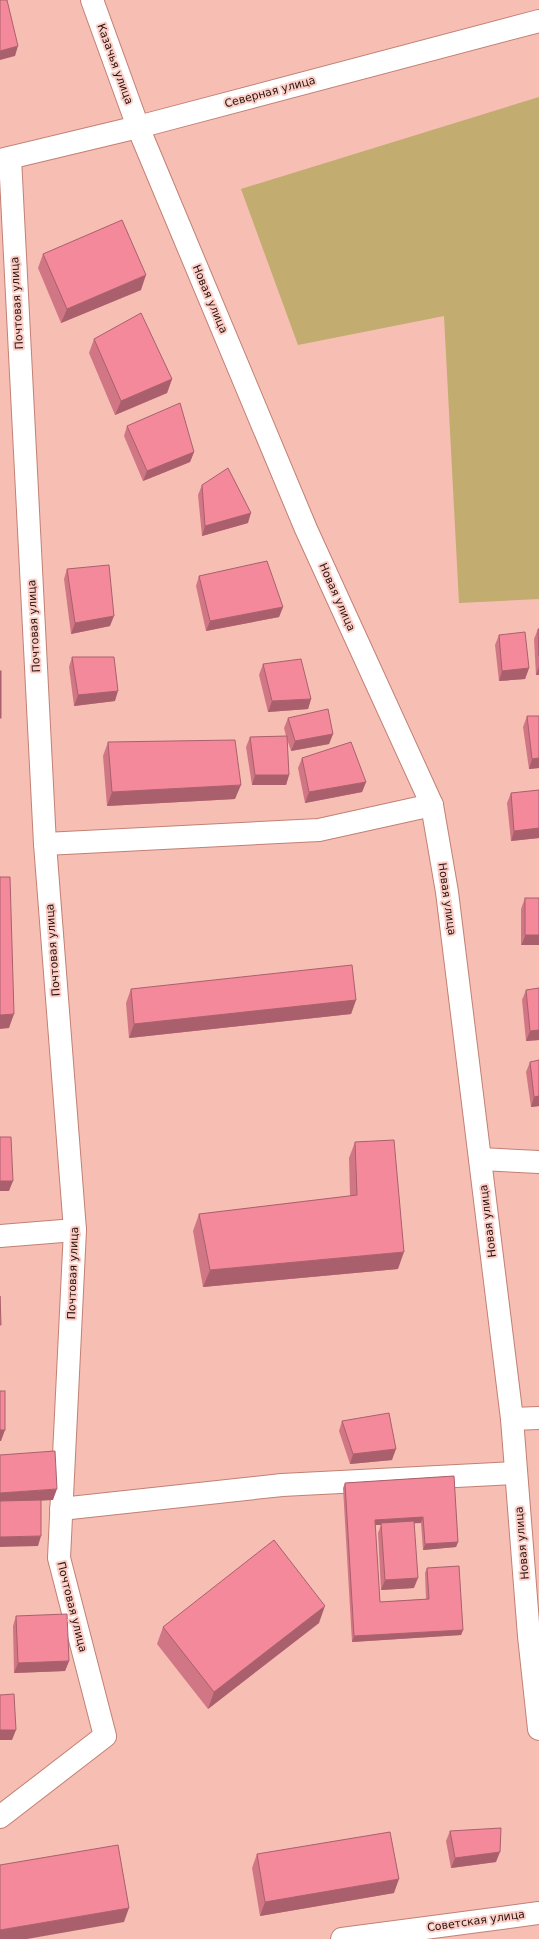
<svg xmlns="http://www.w3.org/2000/svg" width="539" height="1939" font-family="'DejaVu Sans',sans-serif">
  <rect width="100%" height="100%" fill="#f7beb4"/>
  <path fill="#c2ac6f" d="M539 97V599L459 603 444 316 298 345 241 189Z"/>
  <g fill="none" stroke-linecap="round" stroke-linejoin="round">
    <g stroke="#c28074" stroke-width="24">
      <g id="minor">
        <path d="M92 0 138 127 306 529 432 805 447 892 512 1419 529 1636 539 1729"/>
        <path d="M0 160 138 127 539 21"/>
        <path d="M45 844 319 830 432 805"/>
        <path d="M480 1159 539 1162"/>
        <path d="M0 1236 75 1230"/>
        <path d="M512 1419 539 1418"/>
        <path d="M61 1509 282 1485 516 1473"/>
        <path d="M0 1817 105 1736 59 1558 75 1230 45 844 10 158"/>
        <path d="M342 1939 539 1913"/>
      </g>
    </g>
    <use href="#minor" stroke="#fff" stroke-width="22"/>
  </g>
  <g fill="#d17684">
    <path d="M43 254 141 290 61 323 38 268Z"/>
    <path d="M94 339 172 379 167 393 115 415 89 353Z"/>
    <path d="M127 426 194 452 190 462 143 481 124 436Z"/>
    <path d="M202 485 248 523 202 536 198 495Z"/>
    <path d="M67 569 110 626 71 634 64 579Z"/>
    <path d="M199 576 283 607 279 617 206 631 196 586Z"/>
    <path d="M538 629H539V675H536L534 639Z"/>
    <path d="M499 635 529 668 525 679 499 681 495 645Z"/>
    <path d="M72 657 115 701 74 706 69 667Z"/>
    <path d="M263 664 311 699 308 709 268 712 259 675Z"/>
    <path d="M527 716 539 768 529 769 523 727Z"/>
    <path d="M288 718 333 734 329 744 291 751 287 739 289 775 286 785H252L246 747 250 737 286 736 284 728Z"/>
    <path d="M108 742 235 799 107 806 103 756Z"/>
    <path d="M302 758 366 782 362 792 305 803 298 768Z"/>
    <path d="M539 790V838L511 841 507 803 511 793Z"/>
    <path d="M525 898H539L521 945V909Z"/>
    <path d="M539 988V1040L526 1041 522 1000 526 990Z"/>
    <path d="M131 989 356 1000 351 1014 129 1038 126 1003Z"/>
    <path d="M530 1062 539 1106 531 1107 526 1072Z"/>
    <path d="M355 1142 398 1269 203 1287 193 1231 199 1214 350 1196 349 1158Z"/>
    <path d="M342 1421 392 1460 350 1464 339 1431Z"/>
    <path d="M454 1476 458 1542 456 1547 423 1550 421 1523H414V1588L381 1590 378 1533 381 1525H375L380 1602 426 1599 425 1573 427 1568 463 1630 461 1635 352 1642 343 1488 345 1483Z"/>
    <path d="M16 1616 69 1661 65 1671 14 1673 13 1626Z"/>
    <path d="M319 1623 208 1709 157 1644 163 1627Z"/>
    <path d="M450 1831 496 1862 451 1868 446 1841Z"/>
    <path d="M257 1854 394 1893 260 1916 252 1868Z"/>
  </g>
  <g fill="#aa606c">
    <path d="M18 46 15 56 0 60V51Z"/>
    <path d="M146 275 141 290 61 323 67 309Z"/>
    <path d="M172 379 167 393 115 415 121 401Z"/>
    <path d="M194 452 190 462 143 481 147 471Z"/>
    <path d="M251 513 248 523 202 536 205 526Z"/>
    <path d="M283 607 279 617 206 631 210 621Z"/>
    <path d="M114 616 110 626 71 634 75 623Z"/>
    <path d="M539 666V675H536Z"/>
    <path d="M529 668 525 679 499 681 502 671Z"/>
    <path d="M118 691 115 701 74 706 78 695Z"/>
    <path d="M311 699 308 709 268 712 272 701Z"/>
    <path d="M333 734 329 744 291 751 295 741Z"/>
    <path d="M539 758V768L529 769 532 759Z"/>
    <path d="M255 775H289L286 785H252Z"/>
    <path d="M366 782 362 792 305 803 309 792Z"/>
    <path d="M241 785 235 799 107 806 112 792Z"/>
    <path d="M539 828V838L511 841 514 831Z"/>
    <path d="M525 935H539V945H521Z"/>
    <path d="M356 1000 351 1014 129 1038 134 1024Z"/>
    <path d="M14 1014 9 1028 0 1029V1015Z"/>
    <path d="M539 1030V1040L526 1041 530 1031Z"/>
    <path d="M539 1096V1106L531 1107 534 1097Z"/>
    <path d="M0 1181H13L9 1191H0Z"/>
    <path d="M404 1252 398 1269 203 1287 210 1270Z"/>
    <path d="M0 1430H5L1 1441H0Z"/>
    <path d="M396 1449 392 1460 350 1464 353 1454Z"/>
    <path d="M57 1489 53 1500 0 1503V1493Z"/>
    <path d="M423 1517 421 1523 382 1525 381 1523V1525H373L375 1520Z"/>
    <path d="M41 1536 38 1546 0 1547V1537Z"/>
    <path d="M458 1542 456 1547 423 1550 425 1544Z"/>
    <path d="M418 1578 414 1588 381 1590 385 1580Z"/>
    <path d="M325 1606 319 1623 208 1709 214 1692Z"/>
    <path d="M463 1630 461 1635 352 1642 354 1636Z"/>
    <path d="M69 1661 65 1671 14 1673 18 1663Z"/>
    <path d="M0 1730H16L12 1740H0Z"/>
    <path d="M500 1852 496 1862 451 1868 455 1858Z"/>
    <path d="M399 1879 394 1893 260 1916 265 1902Z"/>
    <path d="M129 1908 124 1922 27 1939H0V1930Z"/>
  </g>
  <g fill="#f3899a" stroke="#aa606c">
    <path d="M0 0H7L18 46 0 51Z"/>
    <path d="M122 220 146 275 67 309 43 254Z"/>
    <path d="M141 313 172 379 121 401 94 339Z"/>
    <path d="M180 403 194 452 147 471 127 426Z"/>
    <path d="M228 468 251 513 205 526 202 485Z"/>
    <path d="M267 561 283 607 210 621 199 576Z"/>
    <path d="M109 565 114 616 75 623 67 569Z"/>
    <path d="M538 629H539V656Z"/>
    <path d="M525 632 529 668 502 671 499 635Z"/>
    <path d="M72 657H114L118 691 78 695Z"/>
    <path d="M301 659 311 699 272 701 263 664Z"/>
    <rect x="0" y="671" width="1" height="47"/>
    <path d="M328 709 333 734 295 741 288 718Z"/>
    <path d="M527 716H539V758L532 759Z"/>
    <path d="M287 736 289 775H255L250 737Z"/>
    <path d="M235 740 241 785 112 792 108 742Z"/>
    <path d="M351 742 366 782 309 792 302 758Z"/>
    <path d="M539 790V828L514 831 511 793Z"/>
    <path d="M0 877H10L14 1014 0 1015Z"/>
    <rect x="525" y="898" width="14" height="37"/>
    <path d="M352 965 356 1000 134 1024 131 989Z"/>
    <path d="M539 988V1030L530 1031 526 990Z"/>
    <path d="M539 1060V1096L534 1097 530 1062Z"/>
    <path d="M0 1137H11L13 1181H0Z"/>
    <path d="M394 1140 404 1252 210 1270 199 1214 357 1195 355 1142Z"/>
    <path d="M0 1296 1 1325H0Z"/>
    <rect x="0" y="1391" width="5" height="39"/>
    <path d="M389 1413 396 1449 353 1454 342 1421Z"/>
    <path d="M55 1451 57 1489 0 1493V1455Z"/>
    <path d="M454 1476 458 1542 425 1544 423 1517 375 1520 380 1602 429 1599 427 1568 459 1566 463 1630 354 1636 345 1483Z"/>
    <path d="M41 1500V1536L0 1537V1501Z"/>
    <path d="M414 1521 418 1578 385 1580 381 1523Z"/>
    <path d="M274 1540 325 1606 214 1692 163 1627Z"/>
    <path d="M67 1614 69 1661 18 1663 16 1616Z"/>
    <path d="M14 1694 16 1730H0V1695Z"/>
    <path d="M501 1828 500 1852 455 1858 450 1831Z"/>
    <path d="M390 1832 399 1879 265 1902 257 1854Z"/>
    <path d="M118 1845 129 1908 0 1930V1865Z"/>
  </g>
  <g text-anchor="middle" dominant-baseline="central" stroke-width="4" stroke-linejoin="round" paint-order="stroke">
    <g font-size="11" fill="#2a110d" stroke="#fbcfc7">
      <text transform="translate(115 64) rotate(70)">Казачья улица</text>
      <text transform="translate(270 92) rotate(-15)">Северная улица</text>
      <text transform="translate(210 299) rotate(67)">Новая улица</text>
      <text transform="translate(17 303) rotate(-93)">Почтовая улица</text>
      <text transform="translate(337 597) rotate(66)">Новая улица</text>
      <text transform="translate(34 626) rotate(-93)">Почтовая улица</text>
      <text transform="translate(447 899) rotate(82)">Новая улица</text>
      <text transform="translate(53 950) rotate(-94)">Почтовая улица</text>
      <text transform="translate(488 1221) rotate(-97)">Новая улица</text>
      <text transform="translate(73 1273) rotate(-88)">Почтовая улица</text>
      <text transform="translate(522 1543) rotate(-95)">Новая улица</text>
      <text transform="translate(72 1607) rotate(76)">Почтовая улица</text>
      <text transform="translate(476 1921) rotate(-8)">Советская улица</text>
    </g>
  </g>
</svg>
